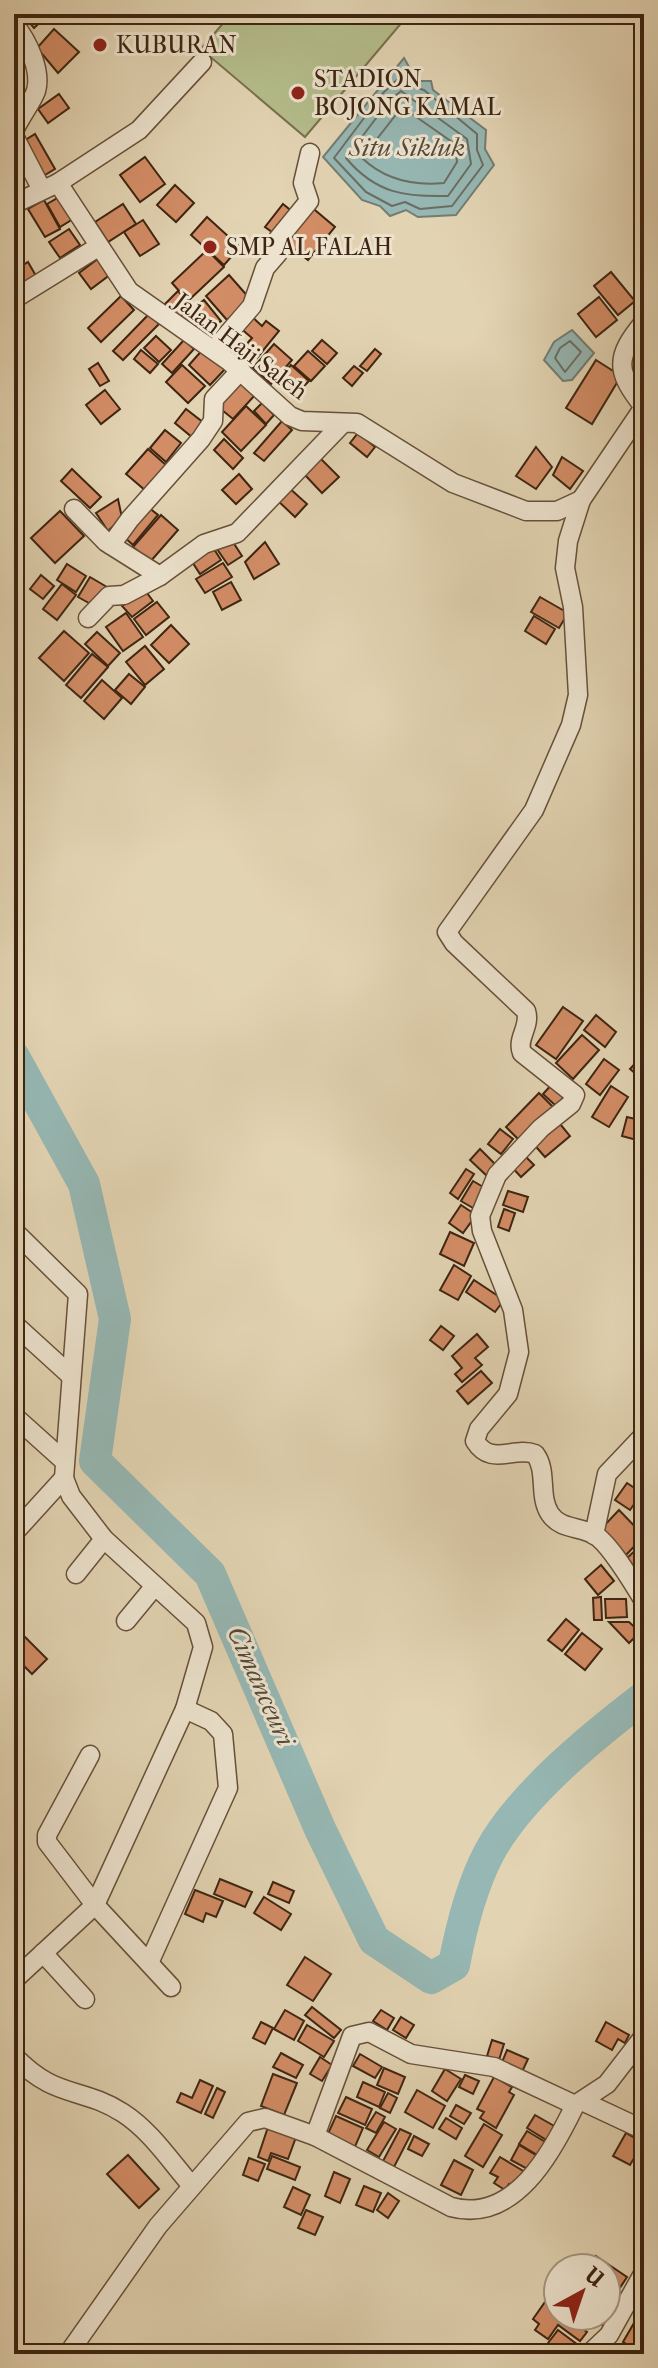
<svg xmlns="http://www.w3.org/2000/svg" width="658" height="2368" font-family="'IM FELL French Canon',serif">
  <rect width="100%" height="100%" fill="#e2d3b2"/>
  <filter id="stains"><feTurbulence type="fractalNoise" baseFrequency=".0025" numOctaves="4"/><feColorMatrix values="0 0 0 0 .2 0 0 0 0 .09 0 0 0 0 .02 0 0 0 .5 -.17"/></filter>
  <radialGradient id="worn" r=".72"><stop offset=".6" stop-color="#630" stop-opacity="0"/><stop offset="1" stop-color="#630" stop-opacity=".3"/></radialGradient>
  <path fill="#b4bc8b" stroke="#79704e" stroke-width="2" d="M231 14H409L305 137 201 49Z"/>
  <g fill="#96b7b3" stroke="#737d72" stroke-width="2">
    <path d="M404 58 417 81H431L433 90 486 130 485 149 494 165 456 215 418 217 406 210 390 216 380 206 362 200 323 157Z"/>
    <path d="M572 330 594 353 572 380 563 381 544 360 554 342Z"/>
  </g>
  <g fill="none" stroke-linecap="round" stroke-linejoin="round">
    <g stroke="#6a6e62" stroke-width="2">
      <path d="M402 75 413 87 424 90 477 134V150L483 165 452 206 420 209 405 202 392 206 366 192 334 158 382 94Z"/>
      <path d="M401 91 467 139 471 164 448 196C406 197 376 194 346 158L389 101Z"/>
      <path d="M402 107 455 144 457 162 444 183C413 186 385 180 362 158Z"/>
      <path d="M570 341 581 352 565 372 555 358 560 348Z"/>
    </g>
    <path stroke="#96b7b3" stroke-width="32" d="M14 1057 84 1184 115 1319 95 1461 210 1574 320 1829 374 1940 431 1978 454 1965C461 1928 471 1887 489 1853 519 1796 593 1736 644 1697"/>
  </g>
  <g fill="#d38d66" stroke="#3e2511" stroke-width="2">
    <path d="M22 14H49L34 28Z"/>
    <path d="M54 29 79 52 58 73 37 48Z"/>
    <path d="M59 94 69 108 48 123 38 109Z"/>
    <path d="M35 134 55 169 40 178 19 144Z"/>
    <path d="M145 157 165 184 140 202 120 175Z"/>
    <path d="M175 185 194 203 176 222 157 205Z"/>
    <path d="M61 196 73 219 60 227 47 204Z"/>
    <path d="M44 200 60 229 45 237 28 209Z"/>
    <path d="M123 204 136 224 108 242 95 222Z"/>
    <path d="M283 204 294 213 276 235 265 227Z"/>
    <path d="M309 205 335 227 308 260 282 239Z"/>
    <path d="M207 217 240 247 224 265 191 235Z"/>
    <path d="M143 220 159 244 140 256 124 232Z"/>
    <path d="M69 229 80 245 60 258 49 242Z"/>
    <path d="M207 250 224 267 188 301 172 283Z"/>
    <path d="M99 258 111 274 91 289 79 273Z"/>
    <path d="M28 262 36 276 14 289V271Z"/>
    <path d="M611 272 635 301 618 315 594 286Z"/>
    <path d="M229 275 251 300 227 320 206 296Z"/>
    <path d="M178 291 192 306 179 319 165 304Z"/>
    <path d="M121 296 134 310 101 342 88 328Z"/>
    <path d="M599 297 617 320 596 337 578 314Z"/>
    <path d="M204 300 221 321 201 337 184 316Z"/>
    <path d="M149 314 159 324 123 360 113 351Z"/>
    <path d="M249 314 262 326 266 321 279 331 257 358 244 347 252 338 238 326Z"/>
    <path d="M156 336 171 350 159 362 144 348Z"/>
    <path d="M184 340 194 349 172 373 162 364Z"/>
    <path d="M322 340 337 353 327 364 312 351Z"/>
    <path d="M274 344 292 360 271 384 253 368Z"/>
    <path d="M205 347 227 367 210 385 189 365Z"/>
    <path d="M375 349 381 354 367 371 360 366Z"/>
    <path d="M141 350 158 364 150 373 134 359Z"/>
    <path d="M308 351 325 366 311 381 294 366Z"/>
    <path d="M596 360 621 376 592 424 566 408Z"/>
    <path d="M98 363 109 381 100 386 89 369Z"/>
    <path d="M182 365 205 386 188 403 166 382Z"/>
    <path d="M291 365 309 381 298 392 281 376Z"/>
    <path d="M354 366 363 373 352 386 343 378Z"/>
    <path d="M240 380 256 394 233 419 217 406Z"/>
    <path d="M105 390 120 409 101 424 86 405Z"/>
    <path d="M262 403 274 415 266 424 254 411Z"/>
    <path d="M246 406 266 425 241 451 222 432Z"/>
    <path d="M186 409 204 423 193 438 175 423Z"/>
    <path d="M282 421 292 430 264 461 254 453Z"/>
    <path d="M165 430 181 443 166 462 150 448Z"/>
    <path d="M358 433 375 447 367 457 350 443Z"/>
    <path d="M224 439 243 458 233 469 214 450Z"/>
    <path d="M536 447 552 467 536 489 516 476Z"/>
    <path d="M148 449 167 466 146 491 126 474Z"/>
    <path d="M562 457 583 471 570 489 553 475Z"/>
    <path d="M320 458 339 477 322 493 304 474Z"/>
    <path d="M72 469 101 497 90 508 61 481Z"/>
    <path d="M239 474 252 489 236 504 222 490Z"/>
    <path d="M287 486 307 504 295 517 275 498Z"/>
    <path d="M118 499 122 518 108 531 96 513Z"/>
    <path d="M148 507 158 515 133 545 124 537Z"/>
    <path d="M60 511 84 536 55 563 31 538Z"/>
    <path d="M161 515 178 530 150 562 133 547Z"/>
    <path d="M231 539 242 556 228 565 217 549Z"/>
    <path d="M265 542 279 564 254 579 245 562Z"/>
    <path d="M210 543 221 560 200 574 189 557Z"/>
    <path d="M223 563 232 577 205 593 196 579Z"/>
    <path d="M67 564 86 576 76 592 57 580Z"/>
    <path d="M41 575 54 586 43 599 30 589Z"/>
    <path d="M90 577 107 587 96 607 78 597Z"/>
    <path d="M231 582 241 600 222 610 213 592Z"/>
    <path d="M62 584 76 595 57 620 43 609Z"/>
    <path d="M144 589 153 601 132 617 122 606Z"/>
    <path d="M540 597 568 613 559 628 531 612Z"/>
    <path d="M157 602 169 617 146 635 134 619Z"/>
    <path d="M126 613 143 637 123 651 106 627Z"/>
    <path d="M534 616 555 629 546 644 525 631Z"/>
    <path d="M171 625 189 644 169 663 151 645Z"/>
    <path d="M64 631 89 653 64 681 39 658Z"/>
    <path d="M97 632 120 653 108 666 85 644Z"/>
    <path d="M145 646 164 669 145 685 126 662Z"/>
    <path d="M92 654 108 667 81 698 66 685Z"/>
    <path d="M129 674 145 687 131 704 115 690Z"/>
    <path d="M102 680 122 698 104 719 84 701Z"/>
    <path d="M563 1007 583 1021 556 1059 536 1045Z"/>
    <path d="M596 1015 616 1032 605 1047 584 1030Z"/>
    <path d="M582 1035 599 1050 573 1079 556 1063Z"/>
    <path d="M604 1059 619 1070 600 1095 586 1084Z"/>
    <path d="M639 1059 644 1063V1081L630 1069Z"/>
    <path d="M554 1082 567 1094 556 1106 543 1094Z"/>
    <path d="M611 1086 628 1097 609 1127 592 1117Z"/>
    <path d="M539 1093 555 1109 522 1143 506 1127Z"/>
    <path d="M627 1117 644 1121V1142L622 1136Z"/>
    <path d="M556 1119 570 1136 545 1157 530 1140Z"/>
    <path d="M500 1129 513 1139 501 1154 488 1144Z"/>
    <path d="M480 1149 497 1166 487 1176 470 1160Z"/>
    <path d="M522 1153 534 1165 521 1177 510 1165Z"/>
    <path d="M466 1169 474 1174 458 1199 450 1193Z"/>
    <path d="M473 1181 485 1188 473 1208 461 1201Z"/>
    <path d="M508 1191 528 1197 523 1212 503 1205Z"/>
    <path d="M461 1205 476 1215 463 1233 449 1223Z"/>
    <path d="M504 1209 515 1213 509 1231 498 1227Z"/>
    <path d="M450 1232 474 1243 464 1266 440 1254Z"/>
    <path d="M454 1265 471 1276 458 1300 440 1290Z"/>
    <path d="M474 1280 504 1300 495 1312 466 1292Z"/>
    <path d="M441 1326 454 1336 443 1350 430 1340Z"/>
    <path d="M477 1334 488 1347 475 1358 482 1365 462 1382 455 1374 462 1368 452 1356Z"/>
    <path d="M481 1371 492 1383 468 1404 457 1391Z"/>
    <path d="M627 1483 642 1493 630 1510 615 1500Z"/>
    <path d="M619 1510 644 1536 626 1555 601 1529Z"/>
    <path d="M644 1542V1560L634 1569 625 1560Z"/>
    <path d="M601 1565 614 1581 598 1595 585 1579Z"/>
    <path d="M601 1597 602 1620H594L593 1598Z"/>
    <path d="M605 1599H626L627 1617 606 1618Z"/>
    <path d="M566 1619 579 1630 562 1651 548 1640Z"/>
    <path d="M609 1622H629L640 1632 629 1643Z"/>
    <path d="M14 1626 47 1659 32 1674 14 1656Z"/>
    <path d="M582 1633 602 1649 585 1670 565 1654Z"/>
    <path d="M220 1879 252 1892 245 1907 214 1894Z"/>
    <path d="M273 1882 294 1891 289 1903 268 1894Z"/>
    <path d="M195 1890 223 1901 216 1917 206 1913 203 1922 185 1914Z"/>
    <path d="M264 1897 291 1914 281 1930 254 1913Z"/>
    <path d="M305 1957 331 1974 313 2001 287 1985Z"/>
    <path d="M312 2007 341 2030 334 2038 305 2015Z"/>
    <path d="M285 2010 304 2021 294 2040 274 2029Z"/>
    <path d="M381 2010 394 2018 387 2030 373 2021Z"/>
    <path d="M401 2017 414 2025 406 2038 393 2030Z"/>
    <path d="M261 2022 273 2028 265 2044 253 2038Z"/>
    <path d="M606 2022 629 2035 625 2043 618 2039 612 2050 596 2041Z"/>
    <path d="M307 2025 334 2041 324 2057 298 2041Z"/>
    <path d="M492 2040 504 2044 499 2060 487 2056Z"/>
    <path d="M507 2050 528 2059 522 2072 502 2062Z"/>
    <path d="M281 2053 303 2065 296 2078 273 2067Z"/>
    <path d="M360 2054 382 2067 375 2078 353 2066Z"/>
    <path d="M320 2057 332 2065 322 2081 310 2074Z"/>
    <path d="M384 2068 405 2077 398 2094 377 2085Z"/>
    <path d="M445 2069 461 2079 447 2101 432 2091Z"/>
    <path d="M273 2074 297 2083 284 2115 261 2106Z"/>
    <path d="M465 2075 479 2081 473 2094 459 2087Z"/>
    <path d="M494 2077 512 2087 509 2092 514 2095 496 2128 480 2118 484 2112 477 2109Z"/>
    <path d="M200 2080 213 2086 201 2113 177 2102 181 2093 192 2098Z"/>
    <path d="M363 2082 385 2092 379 2107 357 2097Z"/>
    <path d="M217 2088 225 2092 213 2118 205 2114Z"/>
    <path d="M417 2090 445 2106 433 2128 405 2112Z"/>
    <path d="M388 2093 397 2098 390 2113 380 2108Z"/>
    <path d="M346 2097 372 2109 365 2125 338 2113Z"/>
    <path d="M456 2105 471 2113 464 2124 450 2116Z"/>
    <path d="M376 2112 385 2117 376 2133 366 2128Z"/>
    <path d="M535 2115 556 2127 548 2141 527 2128Z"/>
    <path d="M336 2116 363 2128 354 2149 327 2136Z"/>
    <path d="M446 2118 462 2128 456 2139 439 2129Z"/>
    <path d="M384 2122 396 2129 379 2157 367 2150Z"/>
    <path d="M484 2124 502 2135 483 2167 465 2156Z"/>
    <path d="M268 2127 296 2137 288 2159 271 2153 268 2161 258 2157Z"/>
    <path d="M400 2129 411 2134 394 2167 383 2161Z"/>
    <path d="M527 2131 547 2143 539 2156 519 2144Z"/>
    <path d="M626 2133 643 2143 630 2165 613 2156Z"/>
    <path d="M414 2136 429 2144 422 2156 408 2149Z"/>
    <path d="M519 2145 539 2157 531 2171 511 2160Z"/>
    <path d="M128 2155 159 2189 139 2208 107 2174Z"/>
    <path d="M272 2156 300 2167 295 2180 267 2169Z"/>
    <path d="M500 2157 525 2172 514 2188 509 2184 505 2190 494 2183 498 2177 490 2173Z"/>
    <path d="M249 2158 265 2164 258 2181 243 2175Z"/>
    <path d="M454 2160 473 2170 461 2195 441 2185Z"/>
    <path d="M334 2172 350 2179 340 2203 325 2196Z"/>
    <path d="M364 2186 381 2193 373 2212 356 2205Z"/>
    <path d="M293 2187 310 2195 301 2215 284 2207Z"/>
    <path d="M388 2193 399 2201 388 2218 377 2210Z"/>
    <path d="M306 2210 323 2217 315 2235 298 2228Z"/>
    <path d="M596 2256 627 2277 616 2294 606 2287V2268H588Z"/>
    <path d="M608 2299 617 2304 604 2326 595 2321 598 2316H606Z"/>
    <path d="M545 2302 558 2312V2316H564L587 2332 580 2341 558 2325 548 2339 535 2330 539 2324 533 2319Z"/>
    <path d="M638 2316 644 2319V2334L635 2349 623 2342Z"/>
    <path d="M558 2330 578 2345 571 2354H561L548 2343Z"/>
  </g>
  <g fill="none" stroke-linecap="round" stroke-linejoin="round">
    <g stroke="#675039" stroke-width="21">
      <g id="street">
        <path d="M14 24C27 40 42 70 36 91 31 104 20 117 14 131"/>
        <path d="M14 136 41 188"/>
        <path d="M58 183 139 130 202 62"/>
        <path d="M14 204 58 183 129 291 230 362 290 416 302 421 357 423 453 483 526 511H557L581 500"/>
        <path d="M14 299 98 247"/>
        <path d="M214 350 252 306 265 268 278 253V239L309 201 303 183 310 153"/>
        <path d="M644 407 581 500 568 541 565 568 573 607 578 695 571 725 534 810 447 932 454 943 526 1011C531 1027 516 1038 522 1053L575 1095 571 1104 541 1128 497 1175 480 1216 482 1231 513 1310 519 1352 508 1394 479 1429 475 1441C491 1467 513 1446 535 1454 548 1471 538 1496 550 1514 561 1530 580 1526 595 1535 611 1545 634 1585 644 1601"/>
        <path d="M644 407C615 371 615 357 644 322"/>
        <path d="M74 509 106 542 160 576"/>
        <path d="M111 545 130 519 201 439 213 421 214 399 241 370"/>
        <path d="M88 618 109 596 124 595 160 576 204 544 237 533 343 423"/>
        <path d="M14 1231 78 1294 64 1478 71 1496 104 1539 196 1623 203 1647 185 1709 95 1905 14 1980"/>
        <path d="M14 1324 70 1375"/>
        <path d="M14 1416 63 1460"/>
        <path d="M14 1533 64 1478"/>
        <path d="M594 1535 607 1474 644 1435"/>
        <path d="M76 1574 104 1539"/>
        <path d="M126 1621 154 1587"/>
        <path d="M90 1755 47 1835V1842L95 1905 171 1987"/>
        <path d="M43 1953 85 1999"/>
        <path d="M149 1963 228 1788 223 1734 211 1721 185 1709"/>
        <path d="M14 2056C56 2100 81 2086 123 2113 151 2131 171 2162 192 2186"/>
        <path d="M584 2102 644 2130"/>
        <path d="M315 2136 451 2207C514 2224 552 2153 575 2105"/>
        <path d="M68 2354 158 2226 248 2122 265 2118 315 2136 352 2036 369 2032 411 2054 494 2067 575 2105 607 2084 644 2036"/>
        <path d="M589 2354 609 2335 644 2272"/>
      </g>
    </g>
    <use href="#street" stroke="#ece2cd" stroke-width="18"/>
  </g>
  <g fill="#8f2418" stroke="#ece2cd" stroke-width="3">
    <circle cx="100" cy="45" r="8"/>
    <circle cx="298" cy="93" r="8"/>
    <circle cx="210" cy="247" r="8"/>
  </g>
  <g text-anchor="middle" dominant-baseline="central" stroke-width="6" stroke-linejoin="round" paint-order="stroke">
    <g font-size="24" fill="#3e2511" stroke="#ece2cd" text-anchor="start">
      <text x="116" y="45">KUBURAN</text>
      <text x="314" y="79">STADION<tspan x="314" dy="28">BOJONG KAMAL</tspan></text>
      <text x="226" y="247">SMP AL FALAH</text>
    </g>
    <g font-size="24" fill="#3e2511" stroke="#ece2cd">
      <text transform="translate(241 346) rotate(37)">Jalan Haji Saleh</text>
    </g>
    <g font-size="26" font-style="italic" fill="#544a3a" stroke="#ece2cd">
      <text x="407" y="147">Situ Sikluk</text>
      <text transform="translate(261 1686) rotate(66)">Cimanceuri</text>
    </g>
  </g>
  <rect width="658" height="2368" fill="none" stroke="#e2d3b2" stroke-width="48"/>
  <rect x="16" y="16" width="626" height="2336" fill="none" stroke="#3e2511" stroke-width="4"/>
  <rect x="24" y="24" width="610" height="2320" fill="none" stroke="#3e2511" stroke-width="2"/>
  <g transform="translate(582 2292) rotate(40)"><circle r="38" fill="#ece2cd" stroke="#a69682" stroke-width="2"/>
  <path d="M0-6L14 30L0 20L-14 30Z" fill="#8f2418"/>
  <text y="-12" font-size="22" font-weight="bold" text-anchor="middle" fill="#3e2511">U</text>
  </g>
  <rect width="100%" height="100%" filter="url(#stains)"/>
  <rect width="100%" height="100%" fill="url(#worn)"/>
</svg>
